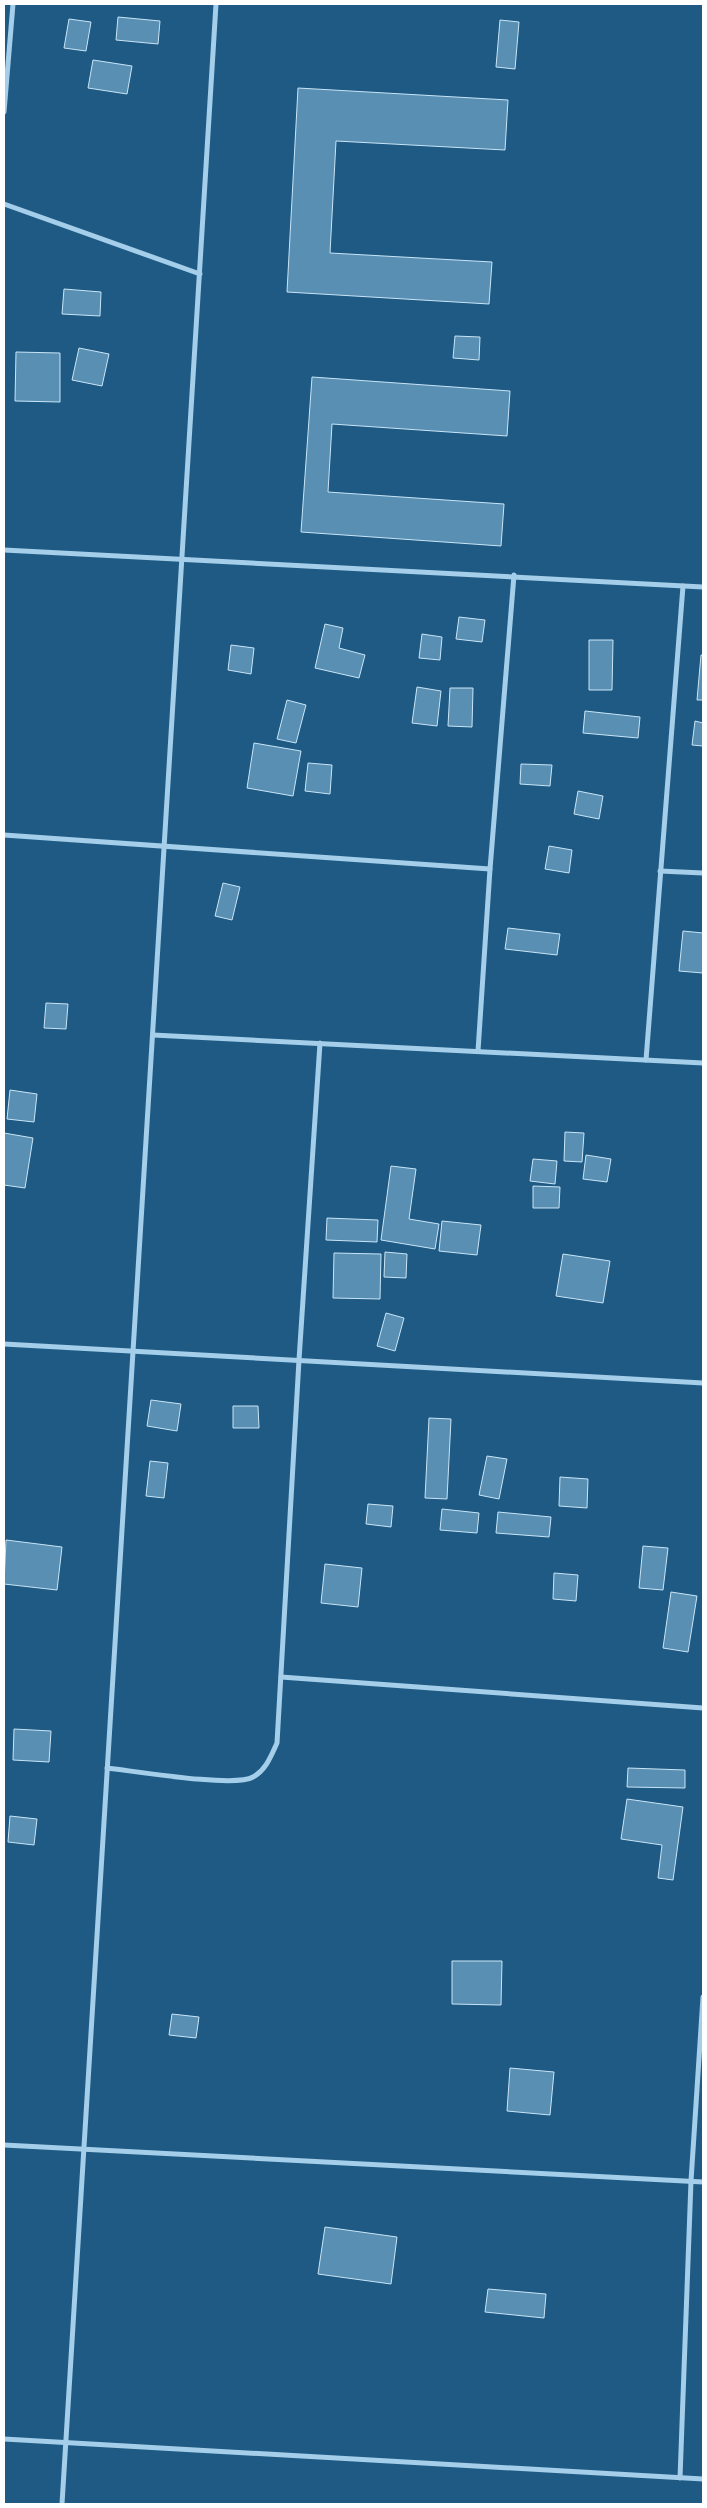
<svg xmlns="http://www.w3.org/2000/svg" width="707" height="2508" font-family="Figtree,sans-serif">
  <rect width="100%" height="100%" fill="#1e5a83"/>
  <g fill="#588fb3" stroke="#c9e5f7">
    <path d="M118 17 160 21 158 44 116 40Z"/>
    <path d="M69 19 91 22 86 51 64 48Z"/>
    <path d="M500 20 519 22 515 69 496 67Z"/>
    <path d="M93 60 132 66 127 94 88 88Z"/>
    <path d="M298 88 508 100 505 150 336 141 330 253 492 262 489 304 287 292Z"/>
    <path d="M64 289 101 292 100 316 62 314Z"/>
    <path d="M455 336 480 337 479 360 453 358Z"/>
    <path d="M79 348 109 354 102 386 72 380Z"/>
    <path d="M16 352 60 353V402L15 401Z"/>
    <path d="M312 377 510 391 507 436 332 424 328 492 504 504 501 546 301 532Z"/>
    <path d="M459 617 485 620 482 642 456 639Z"/>
    <path d="M325 624 343 628 339 648 365 655 359 678 315 668Z"/>
    <path d="M422 634 442 637 440 660 419 658Z"/>
    <path d="M589 640H613L612 690H589Z"/>
    <path d="M231 645 254 648 251 674 228 670Z"/>
    <path d="M701 655H703V700H697Z"/>
    <path d="M417 687 441 691 437 726 412 723Z"/>
    <path d="M450 688H473L472 727 448 726Z"/>
    <path d="M287 700 306 705 296 743 277 739Z"/>
    <path d="M585 711 640 717 638 738 583 733Z"/>
    <path d="M695 721 703 723V746L692 745Z"/>
    <path d="M254 743 301 751 293 796 247 788Z"/>
    <path d="M308 763 332 765 330 794 305 791Z"/>
    <path d="M521 764 552 765 550 786 520 784Z"/>
    <path d="M578 791 603 796 599 819 574 814Z"/>
    <path d="M549 846 572 850 569 873 545 869Z"/>
    <path d="M223 883 240 887 232 920 215 916Z"/>
    <path d="M508 928 560 934 557 955 505 949Z"/>
    <path d="M683 931 703 933V973L679 971Z"/>
    <path d="M46 1003 68 1004 66 1029 44 1028Z"/>
    <path d="M10 1090 37 1094 34 1122 7 1119Z"/>
    <path d="M565 1132 584 1133 582 1162 564 1161Z"/>
    <path d="M4 1133 33 1138 25 1188 4 1185Z"/>
    <path d="M586 1155 611 1159 607 1182 583 1179Z"/>
    <path d="M533 1159 557 1161 555 1184 530 1181Z"/>
    <path d="M391 1166 416 1169 409 1219 439 1224 435 1249 381 1240Z"/>
    <path d="M533 1186 560 1187 559 1208H533Z"/>
    <path d="M327 1218 378 1220 377 1242 326 1240Z"/>
    <path d="M442 1221 481 1225 477 1255 439 1251Z"/>
    <path d="M385 1252 407 1254 406 1278 384 1277Z"/>
    <path d="M334 1253 381 1254 380 1299 333 1298Z"/>
    <path d="M563 1254 610 1261 603 1303 556 1296Z"/>
    <path d="M386 1313 404 1318 395 1351 377 1346Z"/>
    <path d="M151 1400 181 1404 177 1431 147 1426Z"/>
    <path d="M233 1406H258L259 1428H233Z"/>
    <path d="M429 1418 451 1419 447 1499 425 1498Z"/>
    <path d="M487 1456 507 1459 499 1499 479 1495Z"/>
    <path d="M150 1461 168 1463 164 1498 146 1496Z"/>
    <path d="M560 1477 588 1479 587 1508 559 1506Z"/>
    <path d="M368 1504 393 1506 391 1527 366 1524Z"/>
    <path d="M442 1509 479 1513 477 1533 440 1530Z"/>
    <path d="M498 1512 551 1517 549 1537 496 1533Z"/>
    <path d="M6 1540 62 1547 57 1590 4 1584Z"/>
    <path d="M643 1546 668 1548 663 1590 639 1588Z"/>
    <path d="M325 1564 362 1568 358 1607 321 1603Z"/>
    <path d="M554 1573 578 1575 576 1601 553 1599Z"/>
    <path d="M671 1592 697 1596 688 1652 663 1648Z"/>
    <path d="M14 1729 51 1731 49 1762 13 1760Z"/>
    <path d="M628 1768 685 1770V1788L627 1787Z"/>
    <path d="M627 1799 683 1807 673 1880 658 1878 662 1845 621 1839Z"/>
    <path d="M10 1816 37 1819 34 1845 8 1842Z"/>
    <path d="M452 1961H502L501 2005 452 2004Z"/>
    <path d="M172 2014 199 2017 196 2038 169 2035Z"/>
    <path d="M510 2068 554 2072 550 2115 507 2111Z"/>
    <path d="M325 2227 397 2237 391 2284 318 2274Z"/>
    <path d="M488 2289 546 2294 544 2318 485 2312Z"/>
  </g>
  <g fill="none" stroke-linecap="round" stroke-linejoin="round">
    <g stroke="#a4cee9" stroke-width="5">
      <path d="M4 112 13 4"/>
      <path d="M4 204 200 274"/>
      <path d="M4 550 703 587"/>
      <path d="M4 835 490 869"/>
      <path d="M660 871 703 873"/>
      <path d="M153 1035 703 1063"/>
      <path d="M478 1051 490 869 514 575"/>
      <path d="M646 1060 683 586"/>
      <path d="M4 1344 703 1383"/>
      <path d="M281 1677 703 1708"/>
      <path d="M107 1768C134 1771 235 1788 253 1777 266 1770 271 1756 277 1743L299 1360 320 1043"/>
      <path d="M4 2145 703 2182"/>
      <path d="M4 2439 703 2479"/>
      <path d="M680 2478 691 2181 703 1997"/>
      <path d="M62 2504 216 4"/>
    </g>
  </g>
  <rect width="707" height="2508" fill="none" stroke="#ffffff" stroke-width="10"/>
</svg>
